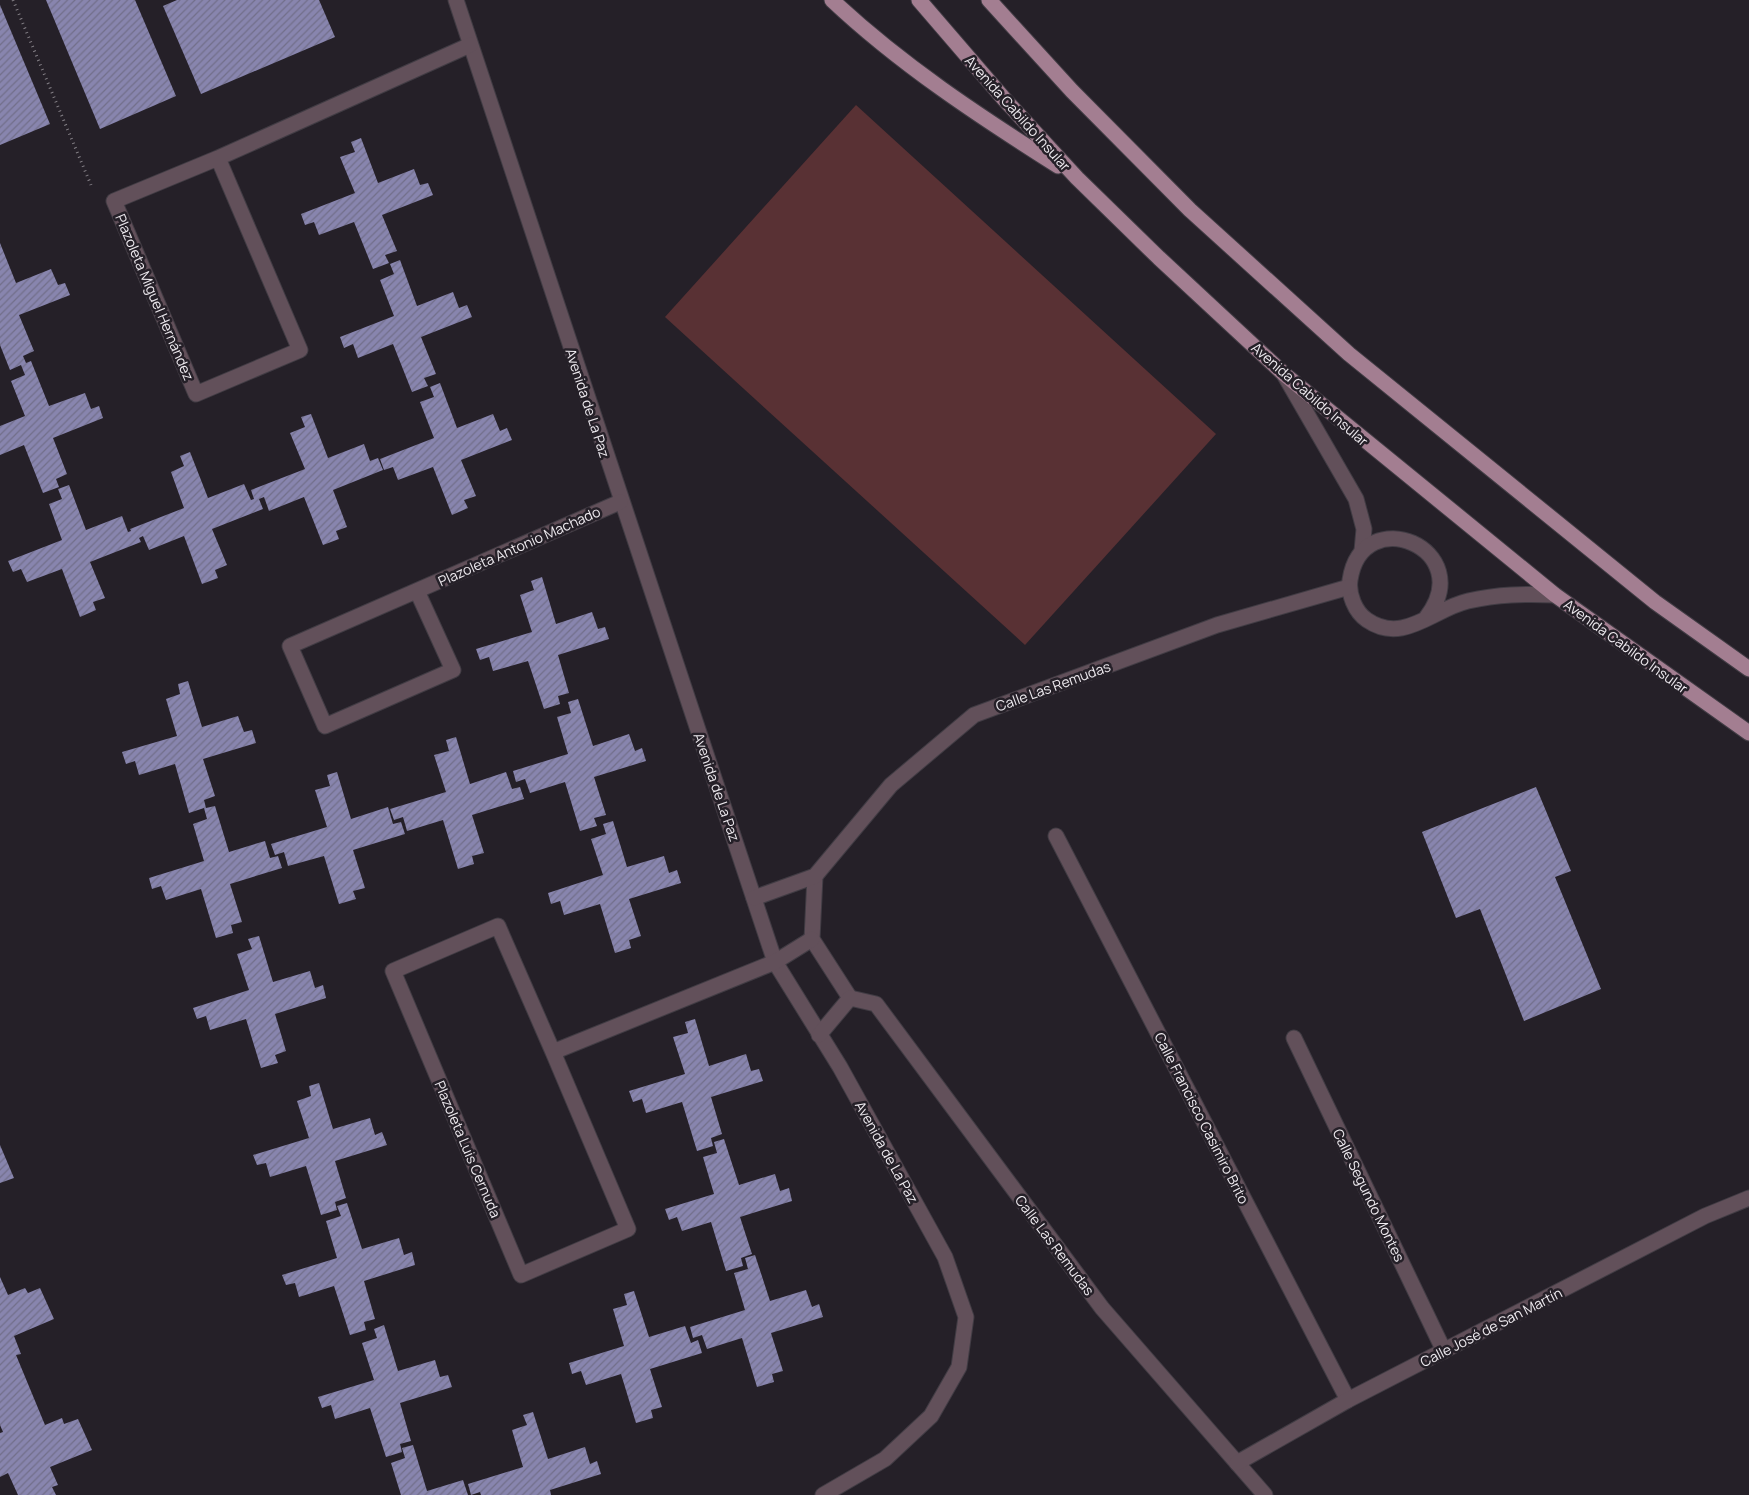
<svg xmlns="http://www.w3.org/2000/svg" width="1749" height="1495" font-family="Manrope,sans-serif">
  <defs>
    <pattern id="building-hatch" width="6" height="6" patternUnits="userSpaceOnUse" patternTransform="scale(1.25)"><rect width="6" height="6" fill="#8885ae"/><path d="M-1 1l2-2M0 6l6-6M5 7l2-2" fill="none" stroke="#726f8a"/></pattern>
  </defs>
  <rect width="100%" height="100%" fill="#252028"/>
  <path fill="#593134" d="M856 105 1216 434 1025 645 665 317Z"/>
  <g fill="url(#building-hatch)">
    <path d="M46 0H135L176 96 100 129Z"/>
    <path d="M177 0H319L335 37 201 94 163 6Z"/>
    <path d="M0 5 50 124 0 145Z"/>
    <path d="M361 138 378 183 414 169 420 185 428 183 433 195 382 215 397 251 385 255 389 263 373 269 354 222 319 235 314 222 305 225 301 214 355 193 340 157 355 152 351 142Z"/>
    <path d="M0 243 16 283 51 269 58 285 65 283 70 295 19 315 34 351 23 356 26 363 31 361 49 406 85 393 91 409 99 406 103 418 53 438 67 474 56 479 59 487 43 493 24 445 0 455V426L25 416 11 381 25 375 21 365 10 370 0 345Z"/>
    <path d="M400 260 417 306 453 292 459 308 467 305 472 317 421 337 436 374 424 378 428 386 412 392 393 344 358 358 353 344 344 348 340 337 394 316 380 280 394 274 390 264Z"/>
    <path d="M440 383 457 428 493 414 500 431 507 428 512 440 461 460 476 496 464 500 468 508 452 515 433 467 398 480 393 467 384 470 380 459 434 438 420 402 434 397 430 387Z"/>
    <path d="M311 414 328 458 364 444 370 461 378 458 383 470 333 490 347 527 336 531 339 539 323 545 304 497 269 511 264 497 259 499 263 509 212 529 227 565 215 570 218 578 202 584 184 536 149 550 143 536 139 538 141 542 90 562 105 598 93 602 96 610 80 617 62 569 27 582 21 569 13 572 8 561 62 540 49 504 62 499 58 489 69 485 86 530 122 516 128 532 131 531 130 529 184 508 171 472 184 466 180 456 190 452 208 498 244 484 251 500 254 499 251 490 305 469 290 433 305 427 301 417Z"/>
    <path d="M542 577 556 624 592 612 598 629 605 627 609 639 558 655 569 693 558 696 560 704 544 709 528 661 493 671 489 657 480 660 476 649 532 632 520 595 534 590 531 581Z"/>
    <path d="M188 681 202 727 238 716 244 732 252 730 256 743 203 759 215 796 204 800 206 808 215 806 229 852 265 841 270 858 278 856 282 868 230 884 242 922 231 925 233 933 216 938 201 889 166 900 161 886 152 889 149 878 204 861 193 824 207 819 204 808 189 813 175 764 139 775 135 761 126 764 122 752 177 736 166 699 180 694 178 684Z"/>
    <path d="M578 699 593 746 629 734 635 751 642 748 646 761 594 777 606 815 594 818 597 826 580 831 565 782 530 793 525 779 516 782 513 771 568 754 557 717 571 713 568 702Z"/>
    <path d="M456 737 470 784 506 772 512 789 520 787 524 799 472 815 484 853 472 856 474 864 458 869 443 820 407 831 403 817 394 820 390 809 446 792 434 755 449 751 446 740Z"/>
    <path d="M337 772 351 819 388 807 393 824 401 822 405 834 353 850 365 888 353 891 356 899 339 904 324 856 288 866 284 852 275 855 271 844 327 827 315 790 330 786 327 775Z"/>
    <path d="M1536 787 1571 871 1555 877 1601 989 1524 1021 1480 909 1456 918 1422 832Z"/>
    <path d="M613 821 627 867 664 856 669 873 677 870 681 883 629 899 641 936 629 940 631 948 615 953 600 904 564 915 560 901 551 904 548 893 603 875 591 839 606 834 603 824Z"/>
    <path d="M259 936 273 982 310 971 315 988 323 985 326 998 275 1014 286 1051 275 1055 278 1063 261 1068 246 1019 210 1030 206 1016 197 1019 193 1008 249 990 237 954 252 949 248 939Z"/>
    <path d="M695 1019 709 1066 746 1054 751 1071 759 1069 763 1081 711 1097 722 1134 711 1138 713 1146 697 1151 682 1102 646 1113 642 1099 633 1102 629 1091 685 1074 673 1037 688 1033 685 1022Z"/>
    <path d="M319 1083 333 1129 370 1118 375 1135 382 1132 387 1145 335 1161 346 1198 335 1202 337 1210 321 1215 306 1166 270 1177 266 1163 257 1165 253 1155 309 1138 297 1101 311 1096 309 1086Z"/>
    <path d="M724 1139 739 1185 775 1174 780 1191 789 1188 792 1201 740 1217 752 1254 741 1258 743 1266 726 1271 711 1222 682 1231 677 1217 669 1220 665 1209 714 1194 703 1157 717 1153 714 1142Z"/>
    <path d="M0 1145 14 1178 0 1183Z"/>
    <path d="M347 1203 362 1249 399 1238 404 1255 412 1252 415 1265 364 1281 375 1319 364 1322 366 1330 350 1335 334 1286 299 1297 295 1283 286 1285 282 1275 337 1258 326 1221 341 1216 337 1206Z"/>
    <path d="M755 1255 770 1301 806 1290 812 1307 819 1304 823 1317 771 1333 783 1371 772 1374 774 1382 757 1387 742 1338 707 1349 702 1335 693 1338 690 1327 745 1310 734 1273 748 1269 745 1258Z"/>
    <path d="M0 1277 8 1295 25 1288 28 1293 40 1288 54 1319 14 1336 21 1354 16 1355 45 1425 62 1418 64 1424 78 1419 92 1450 50 1467 58 1485 52 1487 56 1495H18L8 1473 0 1477V1433L3 1432 0 1425Z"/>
    <path d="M634 1291 649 1337 685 1326 691 1343 698 1340 702 1353 650 1369 662 1407 651 1410 653 1418 636 1423 621 1374 586 1385 581 1371 572 1374 569 1363 624 1346 613 1309 627 1305 624 1294Z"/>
    <path d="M384 1325 398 1371 435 1360 440 1377 448 1375 452 1387 400 1403 411 1441 400 1444 402 1452 386 1457 370 1408 335 1419 331 1405 322 1408 318 1397 374 1380 362 1343 377 1338 374 1329Z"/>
    <path d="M533 1412 548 1459 585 1447 590 1464 597 1461 601 1474 550 1490 551 1495H481L480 1492 471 1495 468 1484 523 1467 512 1430 527 1425 523 1415Z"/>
    <path d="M413 1445 427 1491 463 1480 468 1495H401L391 1463 405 1458 402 1448Z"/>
  </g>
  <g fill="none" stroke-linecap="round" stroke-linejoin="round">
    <g stroke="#413c44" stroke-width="17">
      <g id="minor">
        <path d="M456 0 775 962 840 1067 945 1257 966 1317 959 1367 931 1416 885 1459 823 1495"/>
        <path d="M218 158 300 350 196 394 114 201 218 158 470 45"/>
        <path d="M1285 376 1356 499 1364 529 1362 551"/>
        <path d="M417 591 453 670 325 726 290 646 620 502"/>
        <path d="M1426 618C1480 549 1362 500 1350 580 1348 594 1355 612 1367 620 1403 645 1433 609 1468 601 1499 594 1524 594 1555 595"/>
        <path d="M1056 836 1348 1400"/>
        <path d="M815 876 812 939 850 998"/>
        <path d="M754 898 815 876 891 785 974 715 1217 625 1349 587"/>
        <path d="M819 1035 850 998 876 1004 1102 1308 1265 1495"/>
        <path d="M1294 1038 1444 1351"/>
        <path d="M553 1052 628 1229 521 1275 393 971 498 926 553 1052 775 962 812 939"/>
        <path d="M1237 1463 1348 1400 1705 1216 1749 1198"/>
      </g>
    </g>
    <g stroke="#413c44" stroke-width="17">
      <g id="major">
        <path d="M832 0C900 64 979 116 1058 166"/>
        <path d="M919 0 1005 100 1077 178 1159 258 1284 374 1555 595 1749 733"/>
        <path d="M989 0 1072 91 1190 210 1349 354 1655 602 1749 669"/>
      </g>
    </g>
    <path stroke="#858087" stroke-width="3" stroke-dasharray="1 4" stroke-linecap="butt" d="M13 0 91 185"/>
    <use href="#minor" stroke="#62505a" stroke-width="15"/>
    <use href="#major" stroke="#a37e91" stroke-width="15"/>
  </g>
  <g text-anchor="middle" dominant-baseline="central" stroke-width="5" stroke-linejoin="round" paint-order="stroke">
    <g font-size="14" fill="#efebf0" stroke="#252028">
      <text transform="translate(1018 113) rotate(48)">Avenida Cabildo Insular</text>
      <text transform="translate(155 297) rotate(67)">Plazoleta Miguel Hernández</text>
      <text transform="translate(1310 394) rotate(41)">Avenida Cabildo Insular</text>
      <text transform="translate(588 403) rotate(72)">Avenida de La Paz</text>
      <text transform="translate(519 546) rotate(-24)">Plazoleta Antonio Machado</text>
      <text transform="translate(1626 646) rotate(36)">Avenida Cabildo Insular</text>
      <text transform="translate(1053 686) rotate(-20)">Calle Las Remudas</text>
      <text transform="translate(717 787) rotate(71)">Avenida de La Paz</text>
      <text transform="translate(1202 1118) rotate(63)">Calle Francisco Casimiro Brito</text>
      <text transform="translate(468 1149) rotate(67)">Plazoleta Luis Cernuda</text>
      <text transform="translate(887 1152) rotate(61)">Avenida de La Paz</text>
      <text transform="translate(1369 1195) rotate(64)">Calle Segundo Montes</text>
      <text transform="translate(1055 1245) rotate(53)">Calle Las Remudas</text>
      <text transform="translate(1491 1327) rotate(-27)">Calle José de San Martín</text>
    </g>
  </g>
</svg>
